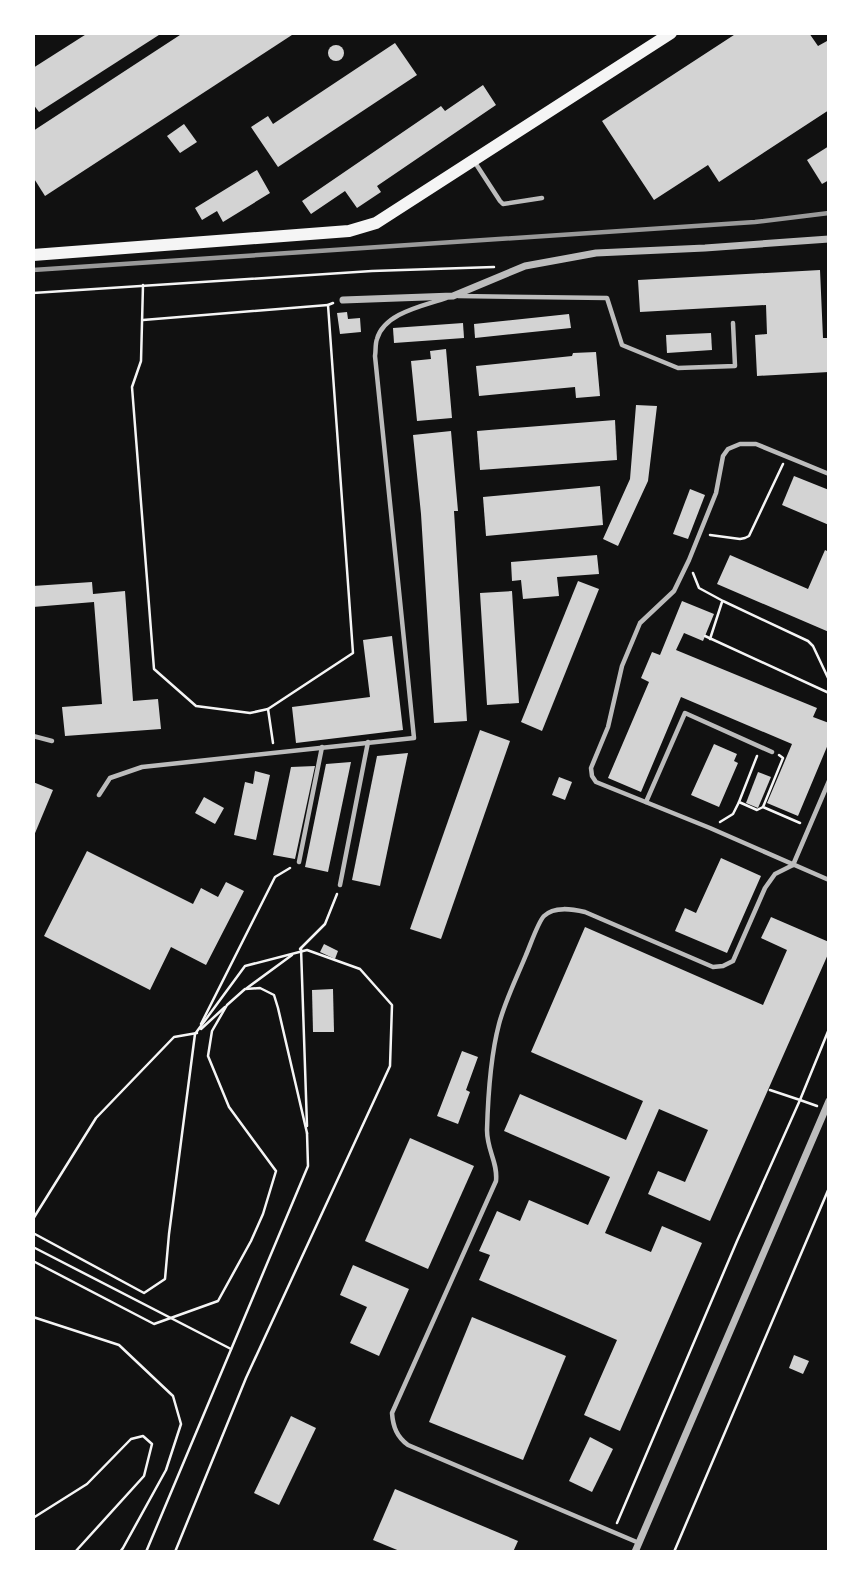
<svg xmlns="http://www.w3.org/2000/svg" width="862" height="1585" font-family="'Libre Baskerville',serif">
  <rect width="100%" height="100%" fill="#111"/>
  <g fill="#d3d3d3">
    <path d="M88 33H162L39 112 33 104V68Z"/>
    <path d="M183 33H295L45 196 33 177V131Z"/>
    <path d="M737 33H809L818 46 827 41 829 43V110L719 182 708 165 654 200 602 121Z"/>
    <path d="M395 43 417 75 278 167 251 127 268 116 273 124Z"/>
    <circle cx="336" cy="53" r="8"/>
    <path d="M483 85 496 105 377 186 381 192 357 208 345 191 311 214 302 201 441 106 445 111Z"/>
    <path d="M184 124 197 142 180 153 167 136Z"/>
    <path d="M829 146V180L822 184 807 160Z"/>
    <path d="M257 170 270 193 223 222 217 211 202 220 195 208Z"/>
    <path d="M820 270 823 338H829V372L757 376 755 335 767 334 766 305 640 312 638 280Z"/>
    <path d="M347 312 348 319 360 318 361 332 340 334 337 313Z"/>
    <path d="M569 314 571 328 475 338 474 324Z"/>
    <path d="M463 323 464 338 394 343 393 328Z"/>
    <path d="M711 333 712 350 667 353 666 335Z"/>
    <path d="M446 349 452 418 417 421 411 361 431 359 430 351Z"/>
    <path d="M596 352 600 396 576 398 575 387 479 396 476 366 572 356 573 353Z"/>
    <path d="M636 405 657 406 648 481 618 546 603 539 630 479Z"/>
    <path d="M615 420 617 460 480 470 477 431Z"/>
    <path d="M451 431 458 511H454L467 721 434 723 421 514 413 435Z"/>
    <path d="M794 476 829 490V525L782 505Z"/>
    <path d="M600 486 603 525 486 536 483 497Z"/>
    <path d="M690 489 705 495 688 539 673 534Z"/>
    <path d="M825 550 829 552V632L717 584 730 555 808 589Z"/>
    <path d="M597 555 599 574 557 577 559 596 523 599 521 580 512 581 511 562Z"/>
    <path d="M578 581 599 589 542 731 521 722Z"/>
    <path d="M92 582 93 594 125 591 133 701 158 699 161 729 65 736 62 707 102 704 94 602 33 607V586Z"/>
    <path d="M512 591 519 703 487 705 480 593Z"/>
    <path d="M682 601 714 614 703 641 684 633 676 650 817 708 813 717 829 723V742L798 816 767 803 792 744 681 697 641 792 608 778 649 682 641 678 652 652 660 655Z"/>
    <path d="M392 636 403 730 296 743 292 707 370 697 363 640Z"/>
    <path d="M480 730 510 741 441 939 410 929Z"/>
    <path d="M714 744 737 754 734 761 738 763 719 807 691 795Z"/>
    <path d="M408 753 380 886 352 880 377 756Z"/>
    <path d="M351 762 328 872 305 867 326 764Z"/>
    <path d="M315 766 295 859 273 855 291 767Z"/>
    <path d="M255 771 270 775 256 840 234 835 245 782 253 784Z"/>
    <path d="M758 772 771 777 758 808 746 803Z"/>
    <path d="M559 777 572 782 565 800 552 795Z"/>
    <path d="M33 782 53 790 33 838Z"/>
    <path d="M204 797 224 808 215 824 195 813Z"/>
    <path d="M87 851 193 904 201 888 218 897 226 882 244 891 206 965 171 947 150 990 44 936Z"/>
    <path d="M721 858 761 876 727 953 675 931 685 908 696 913Z"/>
    <path d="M771 917 829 942V952L710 1221 648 1194 658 1171 685 1182 708 1130 659 1109 605 1233 651 1252 662 1226 702 1243 620 1431 584 1415 617 1340 479 1280 490 1255 479 1251 497 1211 520 1221 529 1200 588 1225 610 1177 504 1131 520 1094 626 1140 643 1101 531 1052 585 927 763 1005 787 950 761 938Z"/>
    <path d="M324 944 338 951 335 959 320 952Z"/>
    <path d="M333 989 334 1032H313L312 990Z"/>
    <path d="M462 1051 478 1057 466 1090 470 1092 458 1124 437 1116Z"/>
    <path d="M410 1138 474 1166 428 1269 365 1241Z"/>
    <path d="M353 1265 409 1289 379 1356 350 1343 367 1307 340 1295Z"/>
    <path d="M472 1317 566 1356 523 1460 429 1422Z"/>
    <path d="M794 1355 809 1361 803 1374 789 1368Z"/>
    <path d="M291 1416 316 1428 279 1505 254 1493Z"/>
    <path d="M590 1437 613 1449 592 1492 569 1481Z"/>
    <path d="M395 1489 518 1541 513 1552H402L373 1540Z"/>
  </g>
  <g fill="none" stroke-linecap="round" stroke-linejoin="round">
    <g stroke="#f5f5f5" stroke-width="2.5">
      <path d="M143 285 141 361 132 387 154 669 196 706 250 713 268 709"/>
      <path d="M33 293 372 271 494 267"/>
      <path d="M143 320 328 305"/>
      <path d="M710 535 740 539 745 538 749 536 783 464"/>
      <path d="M693 573 699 588 723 601 808 641 813 646 829 680"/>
      <path d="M705 636 829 693"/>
      <path d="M710 639 722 602"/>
      <path d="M273 743 268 709 353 653 328 305 333 303"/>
      <path d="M779 755 783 758 763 807 800 823"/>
      <path d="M757 756 739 802 757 810 763 807"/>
      <path d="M720 822 733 814 739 802"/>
      <path d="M301 948 307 1126"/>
      <path d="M300 949 325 924 337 894"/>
      <path d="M247 988 292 955"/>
      <path d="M201 1024 275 877 290 868"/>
      <path d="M201 1029 225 1007"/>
      <path d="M817 1106 800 1100 829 1029"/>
      <path d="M33 1219 96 1118 174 1037 197 1033"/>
      <path d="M33 1233 144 1293 165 1279 169 1234 195 1034 245 966 307 950 360 969 392 1005 390 1066 246 1378 175 1552"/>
      <path d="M33 1247 231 1349"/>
      <path d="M33 1261 154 1324 218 1301 251 1241 263 1214 276 1171 229 1107 208 1056 212 1031 227 1005 245 989 260 988 274 995 278 1008 307 1133"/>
      <path d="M33 1317 119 1345 173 1396 181 1424 166 1470 123 1548 120 1552"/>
      <path d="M33 1518 87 1484 131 1439 143 1436 152 1444 144 1476 75 1552"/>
      <path d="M617 1523 737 1241 800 1100 770 1090"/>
      <path d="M146 1552 308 1166 307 1133"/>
      <path d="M674 1552 829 1188"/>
    </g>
    <g stroke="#bcbcbc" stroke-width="4.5">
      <path d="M474 161 500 201 503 204 542 198"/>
      <path d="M458 296 607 298 622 345 678 368 735 366 733 323"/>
      <path d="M829 474 756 444H740L728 449 723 456 716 493 689 560 674 591 640 623 622 666 608 727 591 768 592 776 596 782 710 828 829 880"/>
      <path d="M33 736 52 741"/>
      <path d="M99 795 110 778 142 767 414 738 375 356C376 351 375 344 377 339 384 313 423 306 446 298"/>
      <path d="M646 802 685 713 772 752"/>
      <path d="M299 862 322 747"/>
      <path d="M793 865 829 781"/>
      <path d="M340 885 368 742"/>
      <path d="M639 1543 408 1445C397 1437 393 1427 392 1413L496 1181C498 1162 487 1151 487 1130 488 1095 490 1058 499 1024 505 1001 517 977 526 955 530 946 538 922 544 916 554 906 572 909 585 912L713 967 723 966 733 961 765 888 775 874 793 865"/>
    </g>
    <g stroke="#bcbcbc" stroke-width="7">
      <path d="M343 300 453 296 525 266 596 253 705 248 829 239"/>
      <path d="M635 1552 829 1101"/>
    </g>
    <path stroke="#f5f5f5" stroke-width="12" d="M33 255 349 231 376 223 671 33"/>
    <path stroke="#9a9a9a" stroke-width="4.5" d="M33 270 755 222 829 213"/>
  </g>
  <rect width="862" height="1585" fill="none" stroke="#ffffff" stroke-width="70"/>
</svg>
